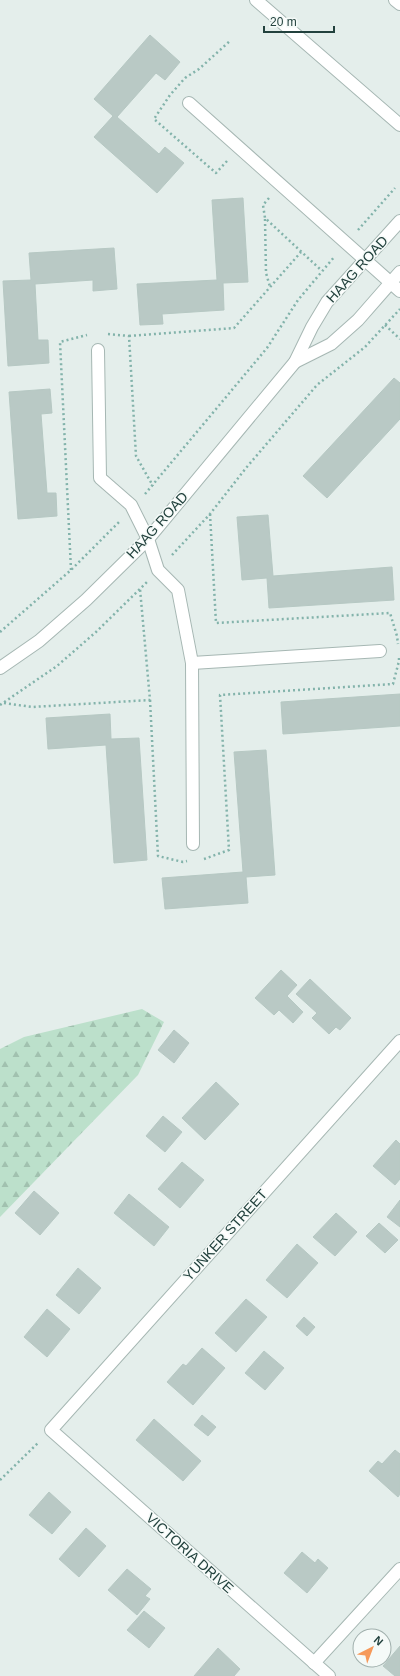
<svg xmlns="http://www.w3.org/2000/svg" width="400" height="1676" font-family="Arial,sans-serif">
  <defs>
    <pattern id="forest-firs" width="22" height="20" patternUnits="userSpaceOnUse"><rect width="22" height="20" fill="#bce0cb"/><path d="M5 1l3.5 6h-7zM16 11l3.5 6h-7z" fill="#a1c1af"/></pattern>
  </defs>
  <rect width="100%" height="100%" fill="#e4eeeb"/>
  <path fill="url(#forest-firs)" d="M142 1009 164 1022 138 1075 0 1217V1049L24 1037Z"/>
  <g fill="#b9c9c5" stroke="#b6c8c3">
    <path d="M150 35 180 62 165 80 156 73 117 117 159 154 165 147 184 163 157 193 94 137 113 116 94 99Z"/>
    <path d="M243 198 248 282 223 283 224 310 162 314 163 324 140 325 137 284 217 280 212 200Z"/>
    <path d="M114 248 117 289 93 291V280L35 284 38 340H48L49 363 8 366 3 281 31 280 29 253Z"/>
    <path d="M394 378 400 383V419L327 498 303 476Z"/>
    <path d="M50 389 52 413 41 414 47 493H56L57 516 18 519 9 392Z"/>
    <path d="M268 515 273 576 392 567 394 600 269 608 267 578 242 580 237 517Z"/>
    <path d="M400 694V726L283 734 281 702Z"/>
    <path d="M110 714 111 739 139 738 147 860 114 863 106 745 48 749 46 718Z"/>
    <path d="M266 750 275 875 246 877 248 903 165 909 162 878 243 872 234 752Z"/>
    <path d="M281 970 297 985 287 996 303 1012 293 1023 279 1010 274 1015 255 998Z"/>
    <path d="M310 979 351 1018 340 1030 336 1027 329 1034 312 1018 317 1013 296 994Z"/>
    <path d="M174 1030 189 1043 174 1063 158 1050Z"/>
    <path d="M216 1082 239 1104 205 1140 182 1118Z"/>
    <path d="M163 1116 182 1132 165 1152 146 1136Z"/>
    <path d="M396 1140 400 1144V1179L395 1185 373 1166Z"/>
    <path d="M182 1162 204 1180 180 1208 158 1189Z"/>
    <path d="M34 1191 59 1213 40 1235 15 1213Z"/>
    <path d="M129 1194 169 1227 154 1246 114 1213Z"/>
    <path d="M400 1200V1227L387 1217Z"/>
    <path d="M336 1213 357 1232 335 1256 313 1237Z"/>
    <path d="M379 1223 398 1240 385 1253 366 1236Z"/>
    <path d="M297 1244 318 1263 287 1298 266 1280Z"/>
    <path d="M78 1268 101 1288 79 1314 56 1295Z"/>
    <path d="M246 1299 267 1317 236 1352 215 1333Z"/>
    <path d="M47 1309 70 1329 47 1357 24 1337Z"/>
    <path d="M304 1317 315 1327 307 1336 296 1326Z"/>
    <path d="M202 1348 225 1368 193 1405 167 1382 183 1364 186 1366Z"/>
    <path d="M264 1351 284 1368 265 1390 245 1373Z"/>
    <path d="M202 1415 216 1427 208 1436 194 1425Z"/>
    <path d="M154 1419 201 1461 183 1481 136 1440Z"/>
    <path d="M395 1450 400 1454V1494L398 1497 369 1471 378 1461 382 1464Z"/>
    <path d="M49 1492 71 1512 52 1534 29 1515Z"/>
    <path d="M86 1528 106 1546 79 1577 59 1559Z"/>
    <path d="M302 1552 315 1563 318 1559 328 1568 307 1593 284 1573Z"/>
    <path d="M127 1569 151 1589 145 1596 150 1599 137 1615 108 1590Z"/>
    <path d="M144 1611 165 1628 149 1648 127 1630Z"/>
    <path d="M400 1646V1676H395L383 1666Z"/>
    <path d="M218 1648 240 1669 234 1676H194Z"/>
  </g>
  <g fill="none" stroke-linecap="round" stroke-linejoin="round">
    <g stroke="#a6b7b3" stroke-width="14">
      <g id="minor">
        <path d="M256 0 400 125"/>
        <path d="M395 0 400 4"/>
        <path d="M189 103 400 291"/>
        <path d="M98 350 100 478 131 505 148 539 158 570 178 590 192 663 193 844"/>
        <path d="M295 362 331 344 358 320 400 272"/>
        <path d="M192 663 380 651"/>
        <path d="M0 668 39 641 86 600 148 539 295 362 312 327 327 302 400 221"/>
        <path d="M314 1663 400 1569"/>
        <path d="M329 1676 51 1430 400 1041"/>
      </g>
    </g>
    <g stroke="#83b3ab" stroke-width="2.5" stroke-dasharray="2 3" stroke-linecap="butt">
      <path d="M227 161 216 173 154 119 170 95 185 78 199 69 231 40"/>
      <path d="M269 198 263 205 265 218 321 270"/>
      <path d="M265 219 266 273 270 287"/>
      <path d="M358 230 395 188"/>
      <path d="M385 325 400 339"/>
      <path d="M108 334 129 336 136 456 153 486"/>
      <path d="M129 336 234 328 301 252"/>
      <path d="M145 494 267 348 298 300 335 256"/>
      <path d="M210 514 216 623 390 613 397 636 398 644"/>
      <path d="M172 555 210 514 246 468 317 385 365 347 400 309"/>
      <path d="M71 570 60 342 87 335"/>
      <path d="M0 632 71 570 120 521"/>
      <path d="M150 700 158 856 183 862 187 861"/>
      <path d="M4 703 32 707 150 700 140 589"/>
      <path d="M0 705 57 666 96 632 147 582"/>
      <path d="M204 859 229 850 220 695 393 684 399 661V655"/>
      <path d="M0 1480 38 1443"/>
    </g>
    <use href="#minor" stroke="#fff" stroke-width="12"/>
  </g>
  <g text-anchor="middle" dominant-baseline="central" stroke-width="3" stroke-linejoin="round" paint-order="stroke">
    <g font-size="14" fill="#22413d" stroke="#f5faf8">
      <text transform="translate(357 269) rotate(-48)">HAAG ROAD</text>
      <text transform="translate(157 525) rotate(-48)">HAAG ROAD</text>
      <text transform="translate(225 1235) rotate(-48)">YUNKER STREET</text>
      <text transform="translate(190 1553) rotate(42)">VICTORIA DRIVE</text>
    </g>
  </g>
  <g transform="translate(372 1648) rotate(42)"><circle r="19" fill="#f5faf8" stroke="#a1b0ad"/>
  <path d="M0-3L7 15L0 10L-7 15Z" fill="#f6995a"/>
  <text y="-6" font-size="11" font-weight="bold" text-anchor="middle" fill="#22413d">N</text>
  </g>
  <path d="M264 26v6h70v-6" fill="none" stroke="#22413d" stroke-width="2"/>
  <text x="270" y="26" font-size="12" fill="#22413d" stroke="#f5faf8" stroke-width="3" paint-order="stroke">20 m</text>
</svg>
